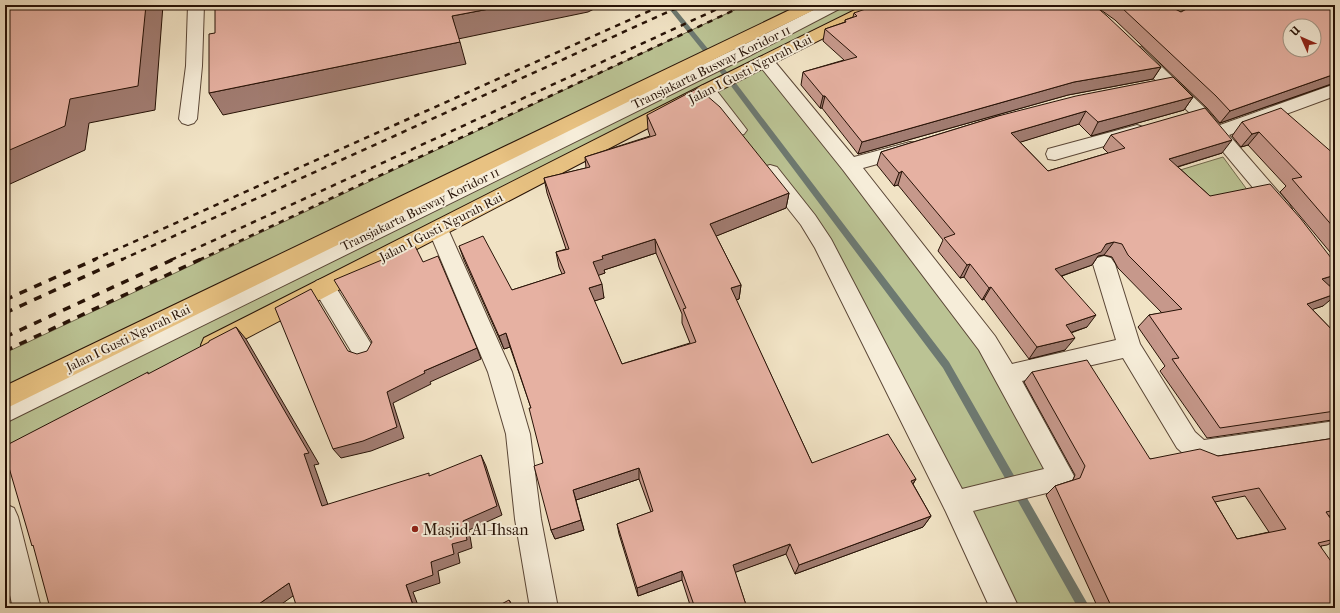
<svg xmlns="http://www.w3.org/2000/svg" width="1340" height="613" font-family="'IM FELL French Canon',serif">
  <rect width="100%" height="100%" fill="#f1e3c5"/>
  <filter id="stains"><feTurbulence type="fractalNoise" baseFrequency=".005" numOctaves="4"/><feColorMatrix values="0 0 0 0 .2 0 0 0 0 .09 0 0 0 0 .02 0 0 0 .5 -.17"/></filter>
  <radialGradient id="worn" r=".72"><stop offset=".6" stop-color="#630" stop-opacity="0"/><stop offset="1" stop-color="#630" stop-opacity=".3"/></radialGradient>
  <g fill="#bbc394" stroke="#716a4d">
    <path d="M745 5H811L5 398V353Z"/>
    <path d="M833 5H877L765 61 1006 375 1055 479 1015 488 1083 608H1005L819 239 707 90 5 451V413Z"/>
    <path d="M1223 157 1251 195 1200 206 1167 174Z"/>
  </g>
  <g fill="none" stroke-linecap="round" stroke-linejoin="round">
    <path fill="#6d7971" fill-rule="evenodd" d="M666 5H672L732 78 949 362 1090 608H1078L943 368 728 82Z"/>
    <g stroke="#5a4636" stroke-width="2">
      <g id="minor">
        <path d="M188 5H204L202 66 197 119 194 123 188 125 182 123 179 119 186 66Z"/>
        <path d="M823 5H843L841 8 749 56 5 423V400L737 48Z"/>
        <path d="M1174 5H1228L1226 8 1200 15 1176 8Z"/>
        <path d="M1135 46 1141 47 1206 109 1220 125 1335 84V96L1229 135 1289 204 1292 209 1289 214 1282 216 1275 214 1194 117 1129 55 1127 51 1129 47Z"/>
        <path d="M765 56 771 57 854 157 910 142 917 143 919 148 917 153 863 168 995 336 1012 364 1116 340 1093 264 1097 258 1104 256 1111 258 1115 264 1140 344 1195 432 1204 440 1335 421V443L1205 464 1186 456 1177 448 1123 358 1022 381 1074 476 1070 485 1055 491 973 511 1019 608H990L946 512 815 248 801 225 763 177 760 172 763 167 770 165 777 167 815 215 831 239 962 489 1044 469 979 350 843 170 759 65 757 61 759 57Z"/>
        <path d="M707 84 713 86 744 126 747 130 744 134 738 136 732 134 701 94 698 90 701 86Z"/>
        <path d="M1137 125 1143 127 1146 131 1143 135 1055 160 1048 159 1046 154 1048 149Z"/>
        <path d="M438 221 445 224 448 229 512 372 530 434 541 519 558 608H530L515 519 506 434 488 372 428 229 431 224Z"/>
        <path d="M324 278 332 281 373 347 377 354 373 361 365 364 357 361 316 293 313 287 316 281Z"/>
        <path d="M5 504 14 508 18 517 41 608H13L5 574Z"/>
      </g>
    </g>
    <g stroke="#271206" stroke-width="2">
      <g id="major">
        <path d="M800 5H820L818 8 5 409V386Z"/>
        <path d="M865 5H885L883 8 713 94 220 352 212 355 204 352 201 345 204 338 701 86Z"/>
      </g>
    </g>
    <use href="#minor" fill="#f6edd9" fill-rule="evenodd"/>
    <use href="#major" fill="#e8c282" fill-rule="evenodd"/>
    <g stroke="#271206" stroke-width="2.5" stroke-dasharray="5.5 5.5" stroke-linecap="butt">
      <path d="M93 260 663 5"/>
      <path d="M121 260 683 5"/>
      <path d="M171 260 726 5"/>
      <path d="M199 260 745 5"/>
    </g>
    <g stroke="#271206" stroke-width="3.5" stroke-dasharray="8 8" stroke-linecap="butt">
      <path d="M5 300 96 259"/>
      <path d="M5 313 123 259"/>
      <path d="M5 337 174 259"/>
      <path d="M5 351 201 259"/>
    </g>
  </g>
  <g fill="#c6988b" stroke="#271206" fill-rule="evenodd">
    <path d="M1094 5H1167L1181 12 1335 5V83L1220 123 1207 108 1115 20Z"/>
    <path d="M854 13 1161 67 1153 79 1068 95 858 154 822 108H820L801 85 803 72 844 60 823 41 825 29 845 22V20L853 17Z"/>
    <path d="M1335 95V102L1331 99Z"/>
    <path d="M1193 97 1184 110 1091 136 1079 124 1020 142 1048 171 1108 153 1103 148 1111 135 1222 153 1178 167 1210 196 1334 284 1329 286 1323 306 1312 309 1335 333V418L1332 420 1207 438 1160 371 1165 366 1138 327 1149 315 1162 313 1118 268 1112 257 1104 255 1098 256 1092 265 1062 276 1087 327 1071 333 1065 350 1029 359 984 299 982 300 964 277 960 278 938 251 943 240 898 185 894 186 877 165 881 152 998 116Z"/>
    <path d="M647 115 789 193 786 208 716 236 741 285 739 299 736 300 812 463 916 479 913 484 931 516 923 527 795 574 786 554 735 572 747 608H691L682 580 638 596 619 534 617 524 651 512 639 479 576 500 584 530 555 539 551 530 543 463 531 408 510 347 504 349 464 260 459 246 512 290 562 274 559 267 556 252 566 249 547 193 544 178 586 168 585 157 650 136 648 130ZM656 253 682 314V323L690 343 622 364 594 301 604 298 598 275 605 273 604 270Z"/>
    <path d="M1242 122 1335 155V258L1280 192 1286 186 1248 145 1241 147 1232 136Z"/>
    <path d="M1032 372 1150 459 1218 456 1335 438V515L1329 516 1335 525V541L1327 545 1321 546 1335 608H1098L1046 495 1055 486 1073 480 1075 475 1024 382ZM1245 496 1269 532 1237 539 1215 502Z"/>
  </g>
  <g fill="#a17c71" stroke="#271206">
    <path d="M146 5H163L155 110 89 123 85 150 10 184 5 185V152L70 99Z"/>
    <path d="M510 5H602L588 12 458 39 452 16Z"/>
    <path d="M460 42 466 64 223 115 209 93Z"/>
    <path d="M1161 67 1153 79 1068 95 858 154 862 142 1074 82Z"/>
    <path d="M1335 74 1334 83 1220 123 1230 111Z"/>
    <path d="M823 96H825L822 108H820Z"/>
    <path d="M1193 97 1184 110 1091 136 1098 122Z"/>
    <path d="M1086 111 1079 124 1005 147 1011 133Z"/>
    <path d="M1259 132 1248 145 1241 147 1252 134Z"/>
    <path d="M1232 140 1222 153 1160 172 1169 159Z"/>
    <path d="M902 171 898 185 894 186 899 173Z"/>
    <path d="M789 193 786 208 709 239 710 224Z"/>
    <path d="M655 239 656 253 604 270 605 273 594 277 593 262 602 256Z"/>
    <path d="M1114 242 1104 255 1098 256 1092 265 1047 281 1055 269 1106 244Z"/>
    <path d="M970 264 964 277 960 278 967 265Z"/>
    <path d="M1335 275V284H1334L1308 291 1322 279Z"/>
    <path d="M602 284 604 298 591 302 589 288Z"/>
    <path d="M741 285 739 299 729 302 731 288Z"/>
    <path d="M991 287 984 299 982 300 989 288Z"/>
    <path d="M1335 294V296L1323 306 1293 316 1307 304Z"/>
    <path d="M1096 315 1087 327 1057 337 1066 325Z"/>
    <path d="M236 327 246 339 319 464 314 465 332 516 322 506Z"/>
    <path d="M506 333 510 347 504 349 499 336Z"/>
    <path d="M1075 338 1065 350 1029 359 1037 347Z"/>
    <path d="M477 348 481 359 430 382 431 384 393 403 404 438 371 451 341 458 333 449 387 392 424 371Z"/>
    <path d="M481 455 486 466 502 515 469 530 472 548 458 553 460 563 438 571 440 583 413 592 419 608H414L406 585 452 544 463 521Z"/>
    <path d="M639 468V479L576 500 573 490Z"/>
    <path d="M916 479 909 490 911 481Z"/>
    <path d="M931 516 923 527 795 574 799 565Z"/>
    <path d="M581 520 584 530 555 539 551 530Z"/>
    <path d="M790 544 786 554 731 574 733 565Z"/>
    <path d="M682 571V580L638 596 637 588Z"/>
    <path d="M289 583 300 591 276 608H253Z"/>
    <path d="M509 600 514 608H513Z"/>
  </g>
  <g fill="#e6b1a2" stroke="#271206" fill-rule="evenodd">
    <path d="M5 5H146L138 86 70 99 65 126 5 152Z"/>
    <path d="M215 5H510L452 16 460 42 209 93V34L215 33Z"/>
    <path d="M877 5H1094L1107 16 1161 67 1074 82 862 142 825 96H823L803 72 857 57 825 29 846 22 845 20 857 16 854 13Z"/>
    <path d="M1118 5H1167L1181 12 1194 5H1335V74L1230 111 1216 96 1122 8ZM1290 26H1314V50H1290Z"/>
    <path d="M1173 77 1193 97 1098 122 1086 111 1011 133 1048 171 1125 148 1111 135 1205 108 1232 140 1169 159 1210 196 1270 184 1301 219 1335 263V275L1322 279 1335 291V294L1307 304 1335 333V411L1220 428 1172 359 1179 358 1149 315 1182 309 1128 255 1122 244 1114 242 1106 244 1101 252 1055 269 1096 315 1066 325 1075 338 1037 347 991 287 989 288 970 264 967 265 944 238 955 234 902 171 899 173 881 152 998 116 1076 96Z"/>
    <path d="M698 88 720 107 789 193 710 224 741 285 731 288 812 463 888 434 916 479 911 481 931 516 799 565 790 544 733 565 747 608H695L682 571 637 588 617 524 653 511 639 468 573 490 581 520 551 530 534 466 543 463 529 408H531L506 333 499 336 459 246 483 236 512 290 565 273 556 252 569 249 544 178 590 167 585 157 656 135 647 115ZM655 239 686 308 683 309 696 342 622 364 589 288 602 284 593 262 603 259 602 256Z"/>
    <path d="M1281 108 1335 155V229L1292 179 1302 177 1259 132 1252 134 1242 122Z"/>
    <path d="M415 246 423 262 438 256 477 348 424 371 425 373 387 392 397 427 363 441 333 449 275 308 311 289 348 351 357 354 367 351 372 342 334 280Z"/>
    <path d="M236 327 309 453 304 454 322 506 429 473V476L481 455 497 506 463 521 467 540 452 544 454 554 431 562 433 575 406 585 414 608H297L289 583 253 608H50L33 545 32 546 5 454V446L148 372V374L209 342V341Z"/>
    <path d="M1087 360 1150 459 1200 449 1218 456 1335 438V510L1326 512 1335 525V539L1318 543 1335 567V608H1112L1055 486 1080 478 1085 466 1032 372ZM1259 488 1286 529 1237 539 1212 497Z"/>
    <path d="M509 600 513 608H494Z"/>
  </g>
  <circle fill="#8f2418" stroke="#f6edd9" stroke-width="1.5" cx="415" cy="529" r="4"/>
  <g text-anchor="middle" dominant-baseline="central" stroke-width="4" stroke-linejoin="round" paint-order="stroke">
    <g font-size="13" fill="#271206" stroke="#f6edd9">
      <text transform="translate(711 67) rotate(-26)">Transjakarta Busway Koridor 11</text>
      <text transform="translate(750 69) rotate(-27)">Jalan I Gusti Ngurah Rai</text>
      <text transform="translate(420 209) rotate(-26)">Transjakarta Busway Koridor 11</text>
      <text transform="translate(441 227) rotate(-27)">Jalan I Gusti Ngurah Rai</text>
      <text transform="translate(128 338) rotate(-26)">Jalan I Gusti Ngurah Rai</text>
    </g>
    <g font-size="16" fill="#271206" stroke="#f6edd9" text-anchor="start">
      <text x="423" y="529">Masjid Al-Ihsan</text>
    </g>
  </g>
  <rect width="1340" height="613" fill="none" stroke="#f1e3c5" stroke-width="20"/>
  <rect x="6" y="6" width="1328" height="601" fill="none" stroke="#271206" stroke-width="2"/>
  <rect x="10" y="10" width="1320" height="593" fill="none" stroke="#271206"/>
  <g transform="translate(1302 38) rotate(315)"><circle r="19" fill="#f6edd9" stroke="#a39585"/>
  <path d="M0-3L7 15L0 10L-7 15Z" fill="#8f2418"/>
  <text y="-6" font-size="11" font-weight="bold" text-anchor="middle" fill="#271206">U</text>
  </g>
  <rect width="100%" height="100%" filter="url(#stains)"/>
  <rect width="100%" height="100%" fill="url(#worn)"/>
</svg>
